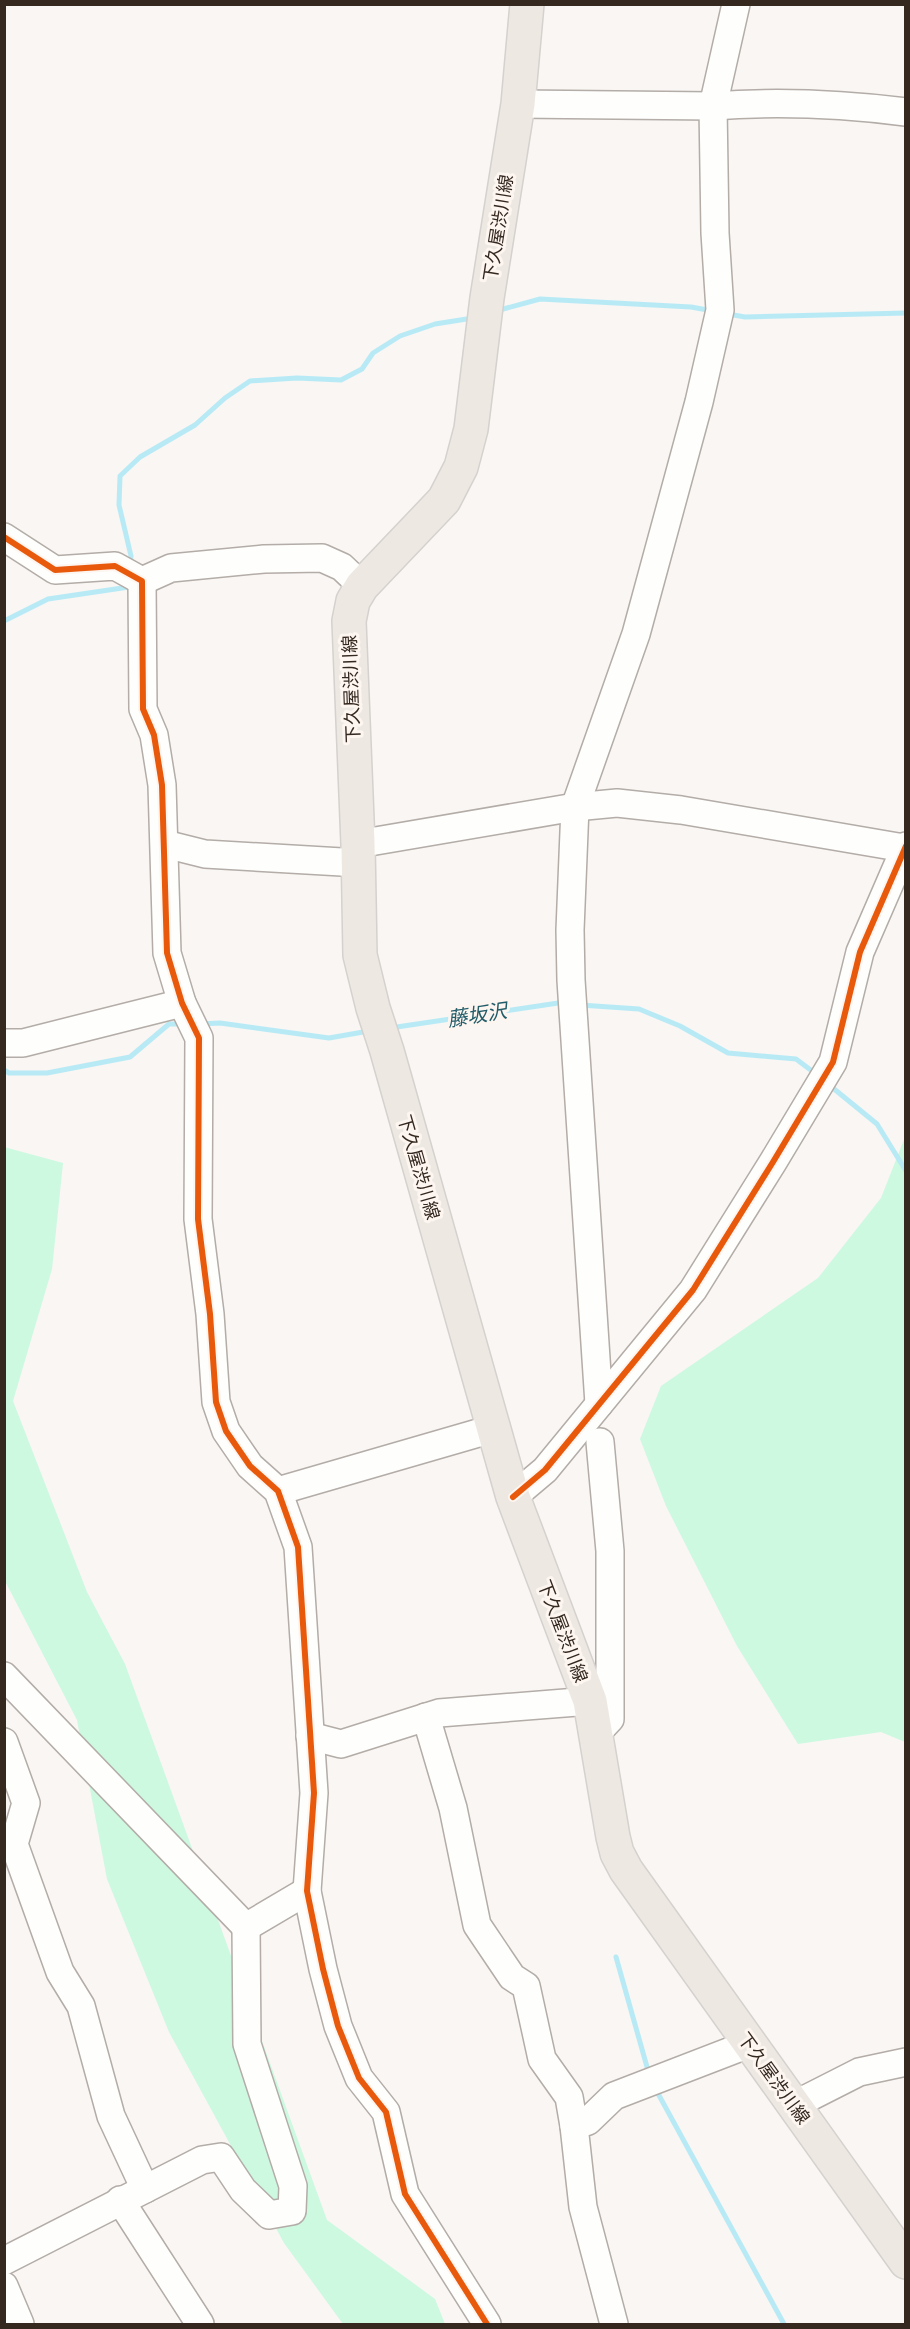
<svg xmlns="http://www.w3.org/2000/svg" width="910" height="2329" font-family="Raleway,'Noto Sans JP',sans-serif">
  <rect width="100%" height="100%" fill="#f9f6f3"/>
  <g fill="#ccf9e0">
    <path d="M905 1137V1742L881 1732 798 1744 737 1646 666 1506 640 1439 661 1386 818 1278 881 1198Z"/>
    <path d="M4 1147 63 1163 52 1269 13 1401 87 1592 125 1664 327 2220 435 2299 445 2324H343L284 2243 169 2032 107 1879 77 1720 5 1581Z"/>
  </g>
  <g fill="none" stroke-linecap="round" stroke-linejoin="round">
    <g stroke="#b8eaf6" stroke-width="5">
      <path d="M496 311 540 299 691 307 713 311"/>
      <path d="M728 314 745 317 906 313"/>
      <path d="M130 566 131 556 119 505 120 476 140 457 195 425 225 398 250 381 297 378 341 380 362 369 373 353 400 336 435 324 473 318"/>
      <path d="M4 621 48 599 129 587V584"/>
      <path d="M580 1005 639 1009 680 1026 728 1053 796 1059 816 1074"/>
      <path d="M200 1024 220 1023 329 1038 369 1031"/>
      <path d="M390 1028 565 1002"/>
      <path d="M4 1070 9 1073H47L130 1057 169 1024H182"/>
      <path d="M828 1084 877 1124 906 1171"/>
      <path d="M616 1957 649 2074"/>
      <path d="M655 2088 784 2324"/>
    </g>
    <g stroke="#b3aca7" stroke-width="30">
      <g id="minor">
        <path d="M518 104 713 106C777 101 842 104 906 112"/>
        <path d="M4 537 55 570 115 566 142 581 171 568 264 559 322 558 342 567 362 586"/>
        <path d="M142 581 143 709 154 735 162 785 167 953 182 1003 199 1038 198 1219 210 1314 216 1402 226 1431 250 1466 278 1491 298 1547 314 1793 307 1891 323 1969 338 2026 359 2078 386 2112 405 2194 487 2324"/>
        <path d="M165 844 205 854 359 863"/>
        <path d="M358 844 575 807 617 803 681 810 904 848"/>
        <path d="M4 1043H23L182 1003"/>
        <path d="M599 1404 571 980 570 930 575 807 636 634 699 402 720 310 715 233 713 106 736 4"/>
        <path d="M278 1491 492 1429"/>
        <path d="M513 1497 545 1470 693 1290 773 1162 833 1062 860 952 906 846"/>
        <path d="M4 1676 246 1927 307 1891"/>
        <path d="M426 1717 453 1808 477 1925 512 1977 526 1986 542 2059 569 2097 574 2126"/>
        <path d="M310 1736 341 1744 439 1713 590 1701"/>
        <path d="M594 1736 610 1719V1551L600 1442"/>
        <path d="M4 1742 26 1803 14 1844 60 1972 81 2006 111 2116 145 2189"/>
        <path d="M794 2105 859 2072 906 2062"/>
        <path d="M120 2200 200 2324"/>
        <path d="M4 2261 202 2160 221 2157 243 2190 269 2215 292 2211 293 2186 247 2044 246 1927"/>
        <path d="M4 2286 20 2324"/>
        <path d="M614 2324 583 2207 574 2126 588 2121 614 2096 749 2044"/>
      </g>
    </g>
    <g stroke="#d4d1ce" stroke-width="36">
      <path id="major" d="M527 4 518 104 487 298 471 429 461 467 444 500 362 586 353 601 349 621 358 844 360 955 373 1008 387 1051 513 1497 590 1701 613 1837 617 1853 626 1870 906 2262"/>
    </g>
    <use href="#minor" stroke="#fefefd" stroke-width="27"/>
    <use href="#major" stroke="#ede8e1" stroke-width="33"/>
    <g stroke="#fcf5f0" stroke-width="10">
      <g id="cycleway">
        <path d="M4 537 55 570 115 566 142 581 143 709 154 735 162 785 167 953 182 1003 199 1038 198 1219 210 1314 216 1402 226 1431 250 1466 278 1491 298 1547 314 1793 307 1891 323 1969 338 2026 359 2078 386 2112 405 2194 487 2324"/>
        <path d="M513 1497 545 1470 693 1290 773 1162 833 1062 860 952 906 846"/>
      </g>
    </g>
    <use href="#cycleway" stroke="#e8590c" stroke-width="6"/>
  </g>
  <g text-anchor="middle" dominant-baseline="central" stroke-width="6" stroke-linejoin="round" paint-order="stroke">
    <g font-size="18" fill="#34281f" stroke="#fcf5f0">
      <text transform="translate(498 228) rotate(-81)">下久屋渋川線</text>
      <text transform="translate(351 689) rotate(-92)">下久屋渋川線</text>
      <text transform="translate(419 1167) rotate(74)">下久屋渋川線</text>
      <text transform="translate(563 1631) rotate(69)">下久屋渋川線</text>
      <text transform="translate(774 2078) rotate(54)">下久屋渋川線</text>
    </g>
    <g font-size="20" font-style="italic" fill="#225c69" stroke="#fcf5f0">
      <text transform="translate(477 1015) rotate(-9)">藤坂沢</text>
    </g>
  </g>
  <rect width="910" height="2329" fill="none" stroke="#34281f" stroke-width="12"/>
</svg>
